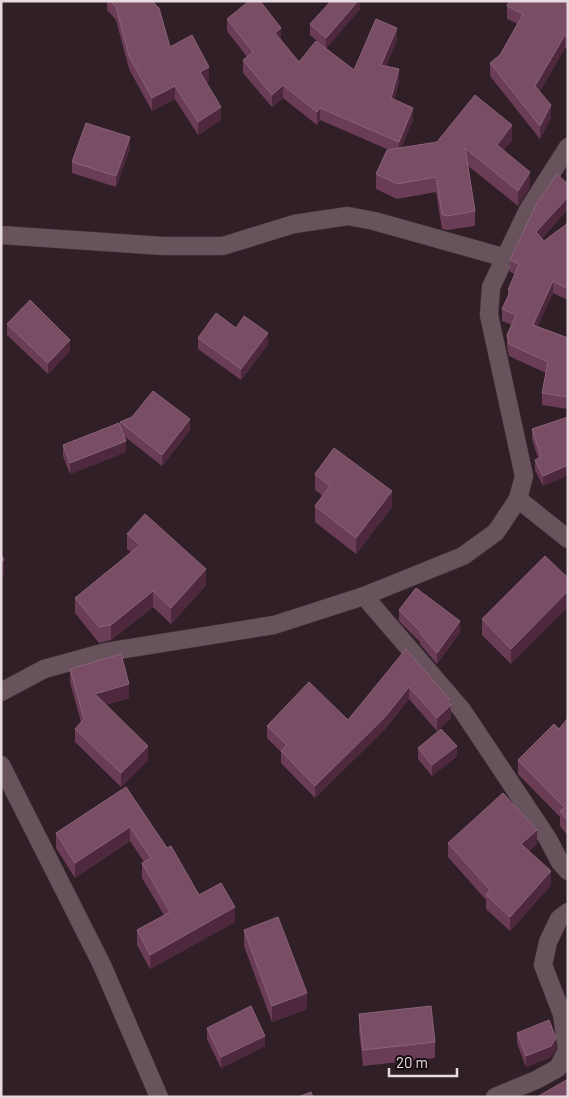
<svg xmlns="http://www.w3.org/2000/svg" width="569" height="1098" font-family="Barlow,sans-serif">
  <rect width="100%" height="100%" fill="#311f28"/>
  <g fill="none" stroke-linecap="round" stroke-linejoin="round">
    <g stroke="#4a3b43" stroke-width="19">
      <g id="minor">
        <path d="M1 235 163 246H223L294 224 348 216 374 221 506 258"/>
        <path d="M518 499 568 539"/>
        <path d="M364 596 462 710 548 839 560 862 568 871"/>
        <path d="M1 692 44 669 106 652 274 625 364 596 463 556 496 532 518 499 524 476 489 315 491 287 528 210 568 147"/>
        <path d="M1 765 102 965 159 1097"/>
        <path d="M495 1097 536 1080 558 1068 567 1050 562 1014 543 965 548 942 559 919 568 912"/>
      </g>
    </g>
    <use href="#minor" stroke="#68535d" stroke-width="18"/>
  </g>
  <g fill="#6b3c55">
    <path d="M107 1H152L170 47 209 80 206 82 221 120 198 135 175 99 152 111 129 69 116 20 107 10Z"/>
    <path d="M360 1V9L326 48 354 70 397 40 386 66 399 82 394 99 413 120 401 148 512 140 504 150 530 187 518 206 467 165 475 211V226L447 230 442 229 436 192 397 199 376 189V174L389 150 320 120 317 125 283 98 272 107 243 73V60L247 57 227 31V19L281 40 299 62 318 42 310 35V24Z"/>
    <path d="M568 1V49L565 48 540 91 551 118 540 139 490 76V63L500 55 518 24 507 19V6Z"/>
    <path d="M130 148 116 187 72 173V162Z"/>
    <path d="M568 209 542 238 544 241 568 223V300L553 293 537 326 568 338V409L542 405V393L546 373 509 356 507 347V335L512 325 502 321V309L508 297V290L515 274 510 272V260Z"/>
    <path d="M7 324 70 351 48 374 7 335Z"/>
    <path d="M236 328 268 344 241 380 198 349V338Z"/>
    <path d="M568 417V475L543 486 535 470V460L538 458 532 439V429Z"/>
    <path d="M120 422 190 430 162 466 124 436 126 452 70 474 63 456V445L120 426Z"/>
    <path d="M315 474 392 507 356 554 315 522V506L323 496 315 490Z"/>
    <path d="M127 534 206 585 171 624 153 607 111 640 99 643 75 613V598L131 552 127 549Z"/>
    <path d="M545 556 511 664 482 635V619Z"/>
    <path d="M399 610 460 632 437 664 420 644V642L399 621Z"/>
    <path d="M406 649 450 704 451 718 437 731 409 699 385 729 315 798 281 763V752L267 738V726L348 720Z"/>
    <path d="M70 669 129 698 105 705 148 760 121 787 75 742V729L81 722 70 682Z"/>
    <path d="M568 718V836L560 826V817L518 774V760L559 729Z"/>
    <path d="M418 748 457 756 432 776 418 759Z"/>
    <path d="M126 787 167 848 199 895 235 922 150 969 137 945V930L164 915 142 878V863L144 862 130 841 75 878 56 848V833Z"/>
    <path d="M448 843 537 844 529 851 551 885 510 931 486 909V900L448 857Z"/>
    <path d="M244 930 307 1009 272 1022 244 946Z"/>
    <path d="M359 1014 435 1042V1058L363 1066 359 1030Z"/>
    <path d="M207 1028 265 1046 221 1068 207 1039Z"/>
    <path d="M517 1033 556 1049 551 1057 526 1067 517 1043Z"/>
  </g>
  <g fill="#4e293d">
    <path d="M358 1H360V9L326 49V38Z"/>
    <path d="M281 28V40L275 33Z"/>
    <path d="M397 28V40L381 77V65Z"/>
    <path d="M565 35V48L535 99V86Z"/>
    <path d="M209 67V80L200 85V72Z"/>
    <path d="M399 69V82L391 111V98Z"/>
    <path d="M283 85V98L272 107V95Z"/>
    <path d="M175 86V99L152 111V98Z"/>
    <path d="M551 105V118L540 139V126Z"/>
    <path d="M221 107V120L198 135V122Z"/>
    <path d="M320 108V120L317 125V112Z"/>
    <path d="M413 108V120L399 154V142Z"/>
    <path d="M512 125V140L497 159V145Z"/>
    <path d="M130 137V148L116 187V176Z"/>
    <path d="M530 172V187L518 206V191Z"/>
    <path d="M568 197V209L536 244V232Z"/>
    <path d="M553 281V293L533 337V325Z"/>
    <path d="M268 333V344L241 380V369Z"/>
    <path d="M70 340V351L48 374V363Z"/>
    <path d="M190 419V430L162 466V455Z"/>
    <path d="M126 441V452L70 474V463Z"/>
    <path d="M568 465V475L543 486V476Z"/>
    <path d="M392 491V507L356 554V538Z"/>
    <path d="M4 560V575L1 576V561Z"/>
    <path d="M206 569V585L171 624V608Z"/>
    <path d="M153 591V607L111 640V625Z"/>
    <path d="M568 591V607L511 664V649Z"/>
    <path d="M460 621V632L437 664V653Z"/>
    <path d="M129 684V698L95 708V694Z"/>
    <path d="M409 687V699L385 729 315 798V786Z"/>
    <path d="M450 700 451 718 437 731V718Z"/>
    <path d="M148 746V760L121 787V773Z"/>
    <path d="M457 746V756L432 776V765Z"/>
    <path d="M130 827V841L75 878V863Z"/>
    <path d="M537 830V844L521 858V844Z"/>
    <path d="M551 871V885L510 931V917Z"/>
    <path d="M235 907V922L150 969V955Z"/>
    <path d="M307 993V1009L272 1022V1006Z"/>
    <path d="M265 1036V1046L221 1068V1057Z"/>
    <path d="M556 1038V1049L551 1057 526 1067V1056Z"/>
  </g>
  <g fill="#794d64" stroke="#8a6378">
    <path d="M110 1H152L159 8 170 47 192 35 209 67 200 72 221 107 198 122 175 86 152 98 129 56 116 7Z"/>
    <path d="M249 1H260L281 28 275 33 299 62 316 41 354 70 376 19 397 28 381 65 399 69 391 98 413 108 399 142 320 108 317 112 283 85 272 95 243 60 253 52 227 19Z"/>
    <path d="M331 1H358L326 38 310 24Z"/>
    <path d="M509 1H568V37L565 35 535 86 551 105 540 126 490 63 500 55 523 14 507 6Z"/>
    <path d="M475 95 512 125 497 145 530 172 518 191 465 148 475 211 447 216 442 214 436 177 397 184 376 174 387 150 437 142Z"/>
    <path d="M86 123 130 137 116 176 72 162Z"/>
    <path d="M557 174 568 184V197L536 232 544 241 568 223V289L553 281 533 325 568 338V397L542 393 548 362 509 344 507 335 516 315 502 309 510 292 508 290 519 264 510 260 537 203Z"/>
    <path d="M30 300 70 340 48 363 7 324Z"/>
    <path d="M216 313 236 328 244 316 268 333 241 369 198 338Z"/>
    <path d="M153 391 190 419 162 455 120 422 132 417Z"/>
    <path d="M568 417V465L543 476 535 460 541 457 532 429Z"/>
    <path d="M119 423 126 441 70 463 63 445Z"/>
    <path d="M334 448 392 491 356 538 315 506 330 486 315 474Z"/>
    <path d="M145 514 206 569 171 608 153 591 111 625 99 627 75 598 140 545 127 534Z"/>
    <path d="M1 554 4 560 1 561Z"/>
    <path d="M545 556 568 578V591L511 649 482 619Z"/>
    <path d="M416 588 460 621 437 653 420 633 421 632 399 610Z"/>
    <path d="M406 649 450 700 448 702 451 705 437 718 409 687 385 717 315 786 281 751 287 745 267 726 309 682 348 720Z"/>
    <path d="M121 654 129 684 95 694 148 746 121 773 75 729 84 719 70 669Z"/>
    <path d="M568 718V821L560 811 565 808 518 760 554 724 559 729Z"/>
    <path d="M441 729 457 746 432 765 418 748Z"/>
    <path d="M126 787 167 848 171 846 199 895 221 883 235 907 150 955 137 930 170 912 142 863 151 858 130 827 75 863 56 833Z"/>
    <path d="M503 793 537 830 521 844 551 871 510 917 486 895 490 890 448 843Z"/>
    <path d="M278 917 307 993 272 1006 244 930Z"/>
    <path d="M251 1006 265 1036 221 1057 207 1028Z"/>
    <path d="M431 1006 435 1042 363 1050 359 1014Z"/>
    <path d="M549 1020 556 1038 551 1046 526 1056 517 1033Z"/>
    <path d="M568 1079V1097H537Z"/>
    <path d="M311 1092 313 1097H298Z"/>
  </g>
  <rect width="569" height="1098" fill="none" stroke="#e7dae0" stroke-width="5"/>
  <path d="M389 1068v8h68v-8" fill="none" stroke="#e7dae0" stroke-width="2.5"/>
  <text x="396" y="1068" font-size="15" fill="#e7dae0" stroke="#140c10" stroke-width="4" paint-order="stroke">20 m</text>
</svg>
